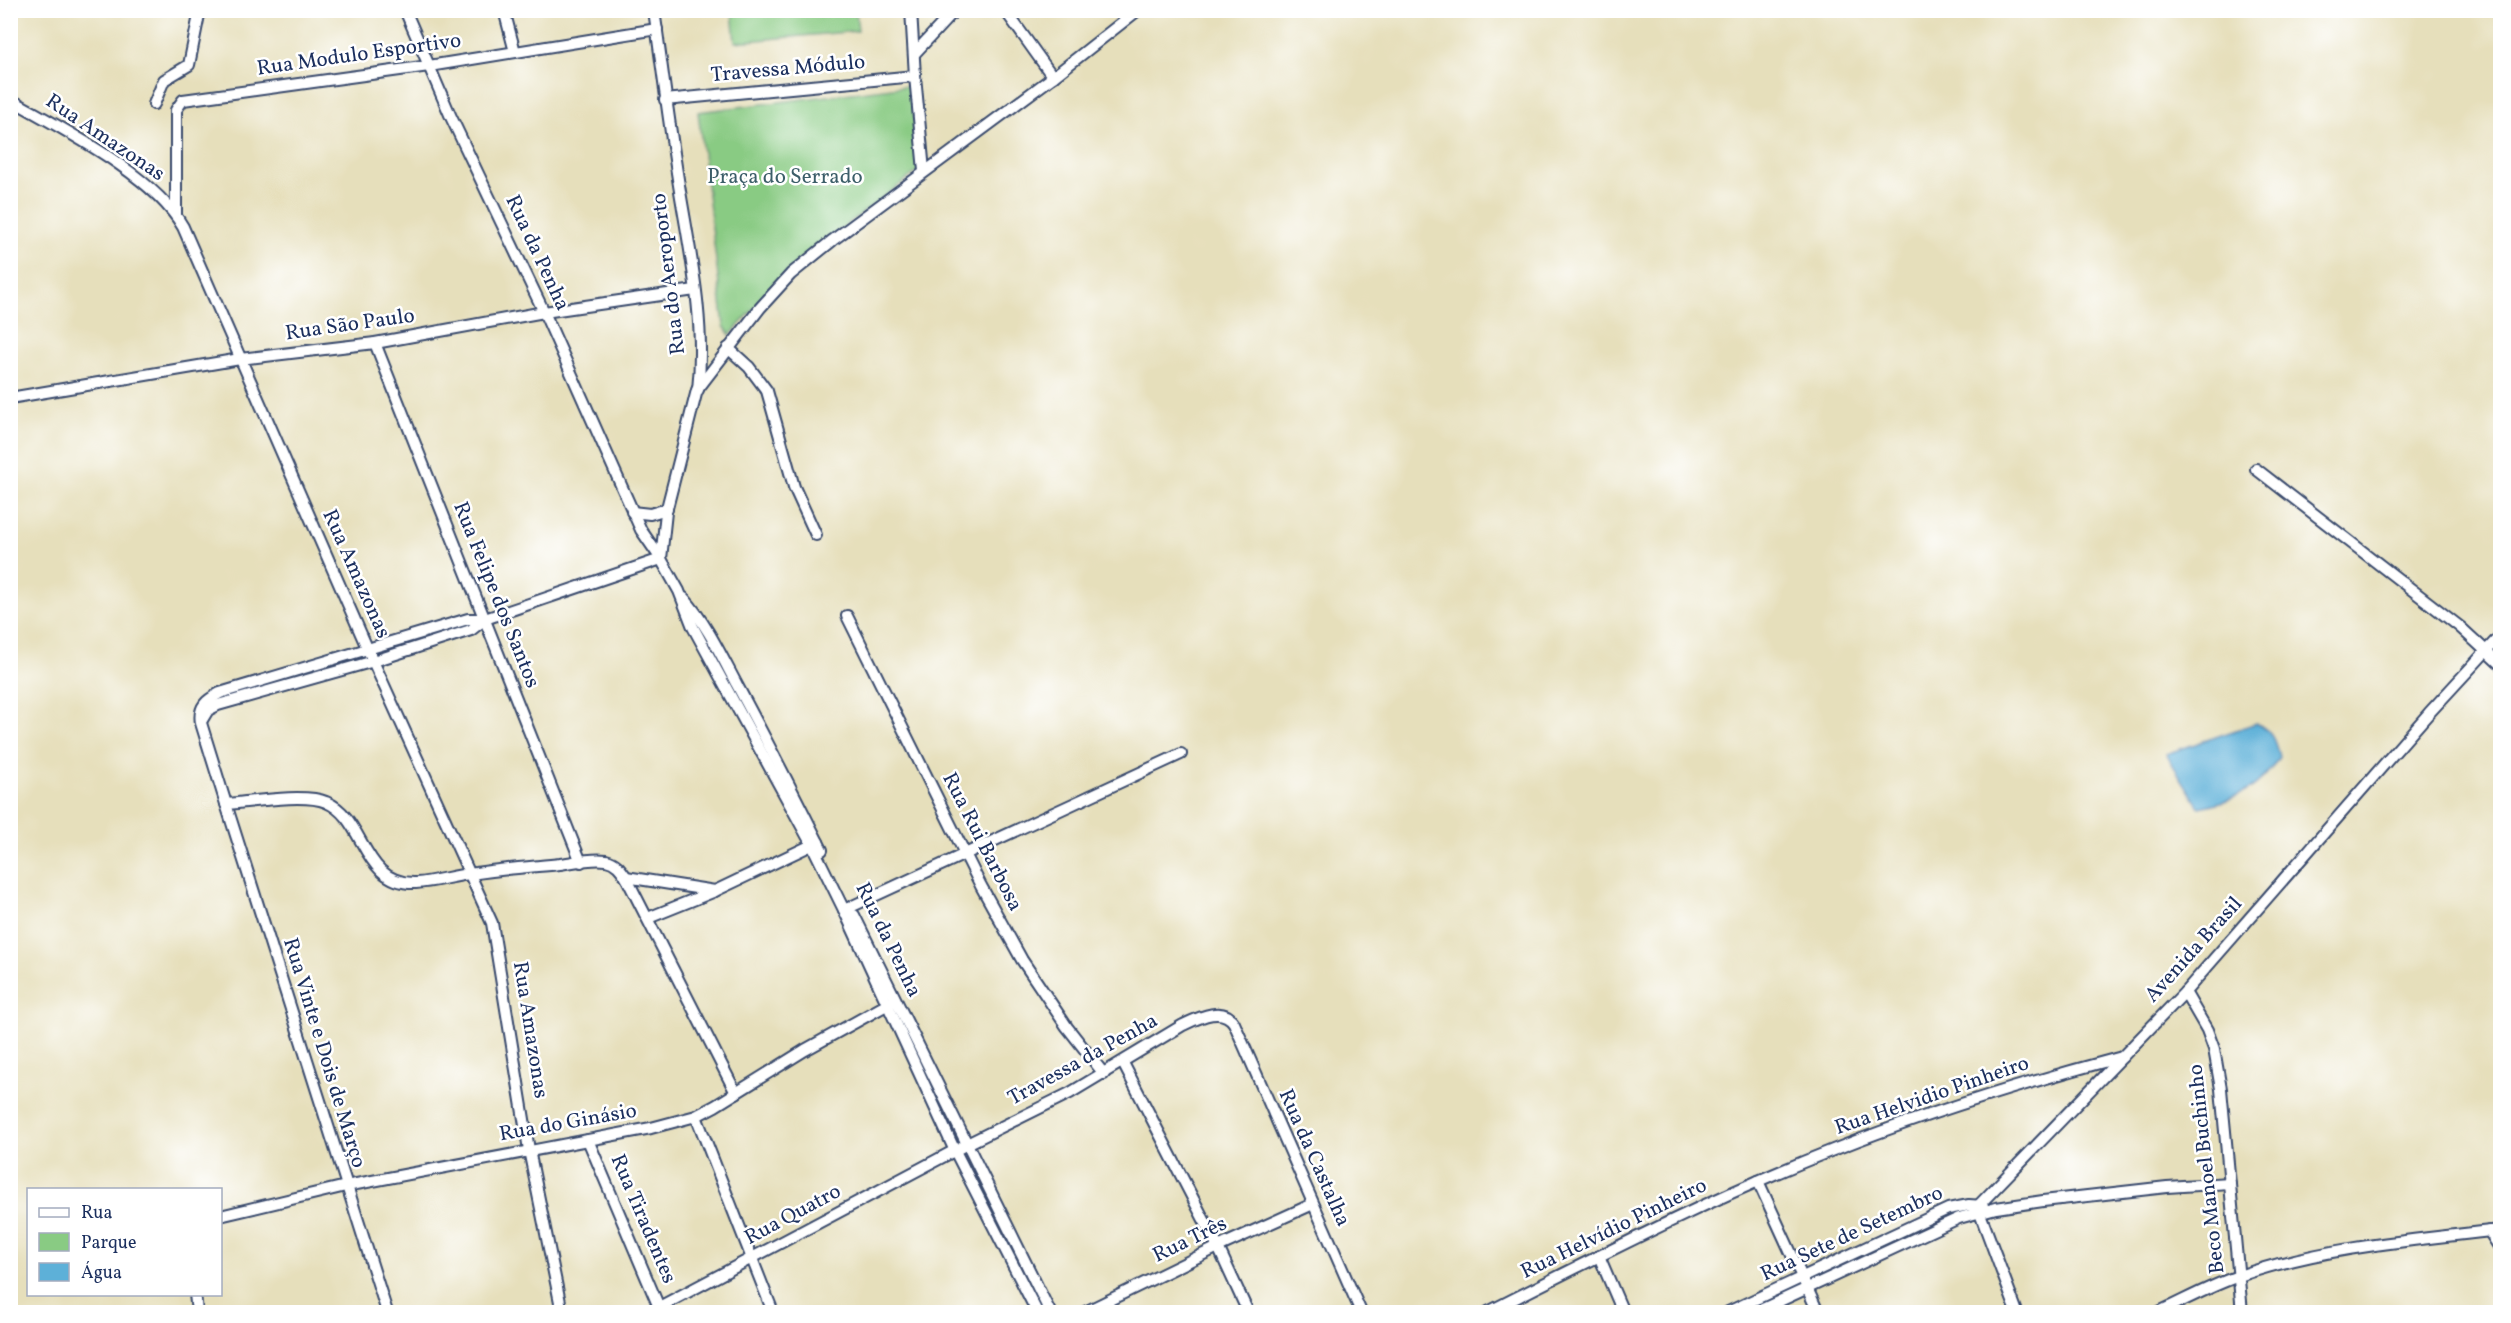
<svg xmlns="http://www.w3.org/2000/svg" width="2511" height="1323" font-family="Vollkorn,serif">
  <rect width="100%" height="100%" fill="#fff"/>
  <filter id="ink" filterUnits="userSpaceOnUse"><feTurbulence type="fractalNoise" baseFrequency=".0167" numOctaves="2"/><feDisplacementMap in="SourceGraphic" scale="12" xChannelSelector="R" yChannelSelector="G"/><feConvolveMatrix kernelMatrix="1 2 1 2 8 2 1 2 1" color-interpolation-filters="sRGB"/></filter>
  <filter id="wash" filterUnits="userSpaceOnUse"><feTurbulence type="fractalNoise" baseFrequency=".008" numOctaves="4" result="noise"/><feDisplacementMap in="SourceGraphic" scale="24" xChannelSelector="R" yChannelSelector="G"/><feGaussianBlur stdDeviation="1.35" result="paint"/><feColorMatrix in="noise" values="0 0 0 0 0 0 0 0 0 0 0 0 0 0 0 0 0 1.4 0 .05"/><feComposite in="paint" operator="in"/></filter>
  <g filter="url(#wash)">
    <rect width="100%" height="100%" fill="#e6dfbb"/>
    <g fill="#89cb83" stroke="#527d70" stroke-width="1.5">
      <path d="M732 11H856L858 31 735 42Z"/>
      <path d="M908 86 922 168 797 262 730 335 724 326 698 112Z"/>
    </g>
    <path fill="#5db0d8" stroke="#3c709b" stroke-width="1.5" d="M2256 723C2272 731 2275 740 2279 757 2260 789 2235 801 2199 807L2166 754Z"/>
  </g>
  <g filter="url(#ink)">
    <g fill="none" stroke-linecap="round" stroke-linejoin="round">
      <g stroke="#39496c" stroke-width="14">
        <g id="minor">
          <path d="M405 10 451 117 544 312 641 530 661 559 679 591 693 627 812 845 844 910 955 1151 1037 1312"/>
          <path d="M504 10 515 52"/>
          <path d="M654 10C662 67 669 123 678 179 689 248 706 320 698 390"/>
          <path d="M911 10 915 76 924 171"/>
          <path d="M1005 10 1053 77"/>
          <path d="M914 54 955 10"/>
          <path d="M10 99C62 129 154 175 183 227L368 650 492 923 529 1150 562 1312"/>
          <path d="M665 100 915 76"/>
          <path d="M154 104 164 80 189 65 200 10"/>
          <path d="M176 215V110L183 100 429 66 657 29"/>
          <path d="M375 343 581 862"/>
          <path d="M728 348 749 367 767 391 794 487 816 535"/>
          <path d="M10 398 240 359 375 343 544 312 695 290"/>
          <path d="M2256 469 2460 627 2500 664"/>
          <path d="M632 512 650 514 667 509"/>
          <path d="M661 559 666 512 697 390 760 308 791 274 833 240 1053 77 1138 10"/>
          <path d="M684 598C706 623 721 655 737 685 766 739 794 794 822 850"/>
          <path d="M847 616 981 886 1022 960 1067 1027 1104 1074"/>
          <path d="M202 720 208 710 218 705 374 661 471 630 485 619 661 559"/>
          <path d="M226 804C250 802 305 793 326 802 366 818 361 885 416 883 434 882 452 876 470 874 500 869 530 867 560 864 575 862 591 858 606 860 616 862 621 869 626 877L736 1093"/>
          <path d="M626 877 715 891"/>
          <path d="M844 910 1181 754"/>
          <path d="M854 915 1050 1312"/>
          <path d="M648 918 715 891 818 842"/>
          <path d="M2185 992 2207 1030 2214 1049 2221 1089 2242 1312"/>
          <path d="M1123 1063 1218 1247 1248 1312"/>
          <path d="M696 1116 773 1312"/>
          <path d="M588 1140 661 1312"/>
          <path d="M1758 1181 1818 1312"/>
          <path d="M1979 1205 2185 992 2429 713 2500 636"/>
          <path d="M1978 1208 2017 1312"/>
          <path d="M220 1216 346 1186 651 1128 696 1116 715 1106 805 1050 890 1003"/>
          <path d="M2489 1231 2500 1248"/>
          <path d="M1599 1256 1623 1312"/>
          <path d="M195 1294 197 1312"/>
          <path d="M387 1312 226 804 201 723C198 706 207 700 220 693L468 619H485"/>
          <path d="M650 1312 967 1144 1070 1093 1183 1025C1198 1018 1223 1005 1234 1023L1361 1312"/>
          <path d="M1085 1312 1218 1247 1313 1204"/>
          <path d="M1488 1312C1601 1255 1715 1196 1833 1150 1927 1113 2024 1083 2122 1057"/>
          <path d="M1728 1312 1948 1209 1969 1205 1983 1206"/>
          <path d="M1756 1312 1959 1218 1996 1208 2043 1201 2167 1187 2230 1183"/>
          <path d="M2159 1312C2185 1300 2212 1285 2239 1276 2323 1247 2413 1240 2500 1230"/>
        </g>
      </g>
      <use href="#minor" stroke="#fff" stroke-width="10"/>
    </g>
  </g>
  <g text-anchor="middle" dominant-baseline="central" stroke-width="5" stroke-linejoin="round" paint-order="stroke">
    <g font-size="21" fill="#1b2f5e" stroke="#fff">
      <text transform="translate(359 55) rotate(-8)">Rua Modulo Esportivo</text>
      <text transform="translate(788 69) rotate(-5)">Travessa Módulo</text>
      <text transform="translate(105 138) rotate(34)">Rua Amazonas</text>
      <text transform="translate(537 253) rotate(65)">Rua da Penha</text>
      <text transform="translate(669 274) rotate(-97)">Rua do Aeroporto</text>
      <text transform="translate(350 325) rotate(-8)">Rua São Paulo</text>
      <text transform="translate(356 574) rotate(66)">Rua Amazonas</text>
      <text transform="translate(496 595) rotate(68)">Rua Felipe dos Santos</text>
      <text transform="translate(982 842) rotate(63)">Rua Rui Barbosa</text>
      <text transform="translate(888 940) rotate(64)">Rua da Penha</text>
      <text transform="translate(2194 950) rotate(-48)">Avenida Brasil</text>
      <text transform="translate(530 1030) rotate(81)">Rua Amazonas</text>
      <text transform="translate(324 1053) rotate(73)">Rua Vinte e Dois de Março</text>
      <text transform="translate(1083 1060) rotate(-29)">Travessa da Penha</text>
      <text transform="translate(1932 1096) rotate(-19)">Rua Helvidio Pinheiro</text>
      <text transform="translate(568 1123) rotate(-10)">Rua do Ginásio</text>
      <text transform="translate(1314 1158) rotate(66)">Rua da Castalha</text>
      <text transform="translate(2207 1169) rotate(-96)">Beco Manoel Buchinho</text>
      <text transform="translate(793 1215) rotate(-28)">Rua Quatro</text>
      <text transform="translate(643 1219) rotate(67)">Rua Tiradentes</text>
      <text transform="translate(1614 1229) rotate(-26)">Rua Helvídio Pinheiro</text>
      <text transform="translate(1852 1234) rotate(-25)">Rua Sete de Setembro</text>
      <text transform="translate(1190 1240) rotate(-26)">Rua Três</text>
    </g>
    <g font-size="21" fill="#3c5e69" stroke="#fff">
      <text x="785" y="177">Praça do Serrado</text>
    </g>
  </g>
  <rect width="2511" height="1323" fill="none" stroke="#fff" stroke-width="36"/>
  <rect x="27" y="1188" width="195" height="108" fill="#ffffff" stroke="#a4acbf" stroke-width="1.5"/>
  <rect x="39" y="1208" width="30" height="9" fill="#ffffff" stroke="#a4acbf" stroke-width="1.5"/>
  <text x="81" y="1218" font-size="18" fill="#1b2f5e">Rua</text>
  <rect x="39" y="1233" width="30" height="18" fill="#89cb83" stroke="#a4acbf" stroke-width="1.5"/>
  <text x="81" y="1248" font-size="18" fill="#1b2f5e">Parque</text>
  <rect x="39" y="1263" width="30" height="18" fill="#5db0d8" stroke="#a4acbf" stroke-width="1.5"/>
  <text x="81" y="1278" font-size="18" fill="#1b2f5e">Água</text>
</svg>
